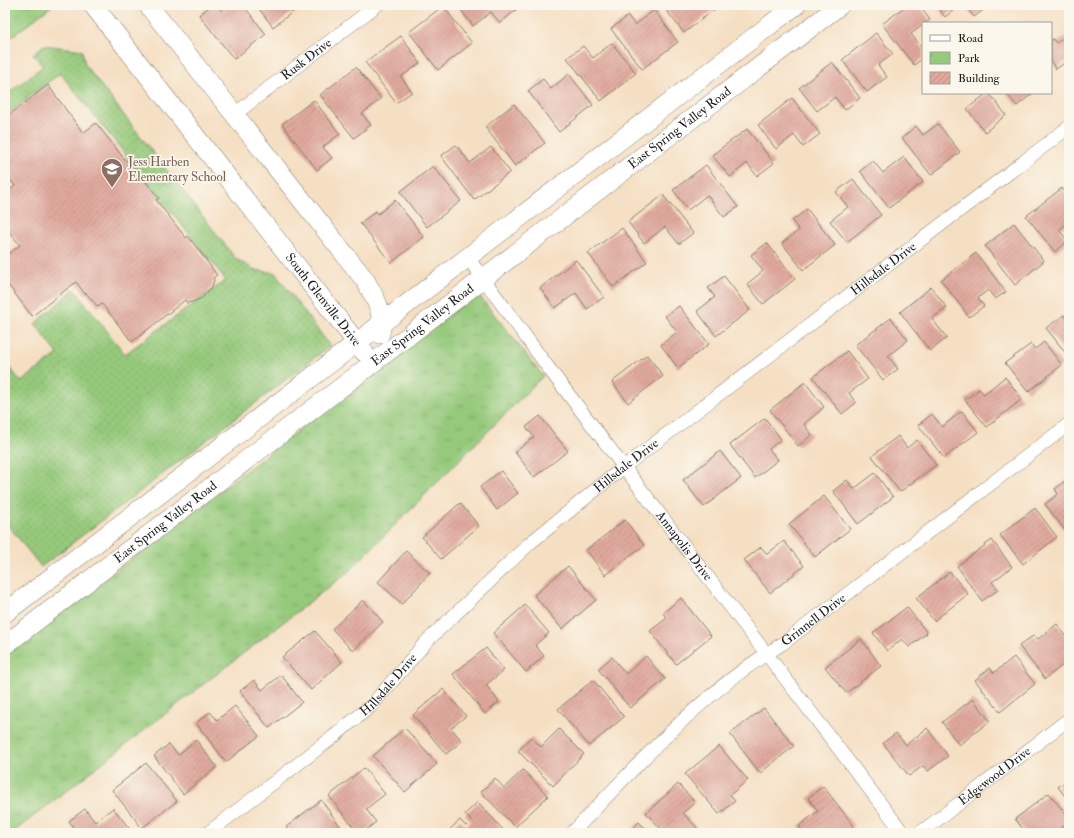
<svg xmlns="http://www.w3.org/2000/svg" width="1074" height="838" font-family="'IM FELL Double Pica',serif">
  <defs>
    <pattern id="grass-dots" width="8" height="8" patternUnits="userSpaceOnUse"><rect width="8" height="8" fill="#95c97b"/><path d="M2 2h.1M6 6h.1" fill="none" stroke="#80ac6a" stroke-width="1.8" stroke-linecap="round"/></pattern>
    <pattern id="park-tufts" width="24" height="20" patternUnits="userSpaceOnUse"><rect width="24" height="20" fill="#95c97b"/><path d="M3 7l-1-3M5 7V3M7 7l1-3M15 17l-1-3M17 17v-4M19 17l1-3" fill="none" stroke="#80ac6a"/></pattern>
    <pattern id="building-hatch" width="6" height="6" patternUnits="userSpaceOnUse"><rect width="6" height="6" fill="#e0a89d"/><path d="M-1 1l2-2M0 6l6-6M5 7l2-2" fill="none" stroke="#c09087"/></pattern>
  </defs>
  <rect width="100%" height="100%" fill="#fbf7ec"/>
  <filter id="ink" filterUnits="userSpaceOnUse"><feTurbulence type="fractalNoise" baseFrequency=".025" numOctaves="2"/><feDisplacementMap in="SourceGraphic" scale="8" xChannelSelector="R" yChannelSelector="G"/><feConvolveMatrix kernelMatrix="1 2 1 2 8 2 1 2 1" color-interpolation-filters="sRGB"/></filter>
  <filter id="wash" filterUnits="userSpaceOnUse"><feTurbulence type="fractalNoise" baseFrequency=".012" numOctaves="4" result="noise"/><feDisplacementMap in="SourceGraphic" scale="16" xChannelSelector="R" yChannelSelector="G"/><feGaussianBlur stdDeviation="0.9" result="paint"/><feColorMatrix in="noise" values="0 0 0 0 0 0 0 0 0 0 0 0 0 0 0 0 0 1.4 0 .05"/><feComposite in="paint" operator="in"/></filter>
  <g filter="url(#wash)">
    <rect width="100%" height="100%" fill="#f5dfc3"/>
    <path fill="url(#grass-dots)" stroke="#58724c" d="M44 45 82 50 85 65 236 259 255 270 275 273 330 346 41 567 5 521V361L21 382 58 354 35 324 74 289 125 354 226 280 60 73 5 116V96L43 66 33 54Z"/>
    <g fill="url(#park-tufts)" stroke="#58724c">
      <path d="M5 5H53L5 42Z"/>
      <path d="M477 293 543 376 348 572 12 833H5V656Z"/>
    </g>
    <g id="blocks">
      <g fill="url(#building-hatch)">
        <path d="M212 5H217L221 11 229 5H243L266 34 234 59 199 15Z"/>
        <path d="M256 5H302L273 27Z"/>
        <path d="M457 5H512L516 10 500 23 491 12 473 26Z"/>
        <path d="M662 5H720L684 33Z"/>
        <path d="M907 5H919L930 20 926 23H923V25L911 34 923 49V58L914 65 882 24Z"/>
        <path d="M936 5H960L945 17Z"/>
        <path d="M964 5H990L974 17Z"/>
        <path d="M443 6 472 43 438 70 409 32Z"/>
        <path d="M654 10 678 42 642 69 611 29 628 16 635 25Z"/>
        <path d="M876 33 893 54 878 65 887 77 867 92 842 60Z"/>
        <path d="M1069 34V64L1067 61 1056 69 1051 62V40L1053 39 1056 43Z"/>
        <path d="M401 36 420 63 401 77 412 92 396 103 365 62Z"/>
        <path d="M612 43 636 73 601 101 567 58 583 46 593 58Z"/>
        <path d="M832 62 860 98 845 110 835 97 817 111 799 88Z"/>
        <path d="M356 67 381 99 362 114 371 125 354 138 320 95Z"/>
        <path d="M569 74 593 105 559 132 528 91 543 79 551 89Z"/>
        <path d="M48 85 83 133 96 123 126 161 128 160 159 198 156 200 186 238 188 236 217 275 213 278 214 280 212 287 202 298 192 302 187 303 185 300 132 342 102 304 98 307 86 293 85 294 76 282 32 316 5 281V257L20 245 5 227V193L15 186 5 173V118Z"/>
        <path d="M987 93H989L1006 115 985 132 967 109Z"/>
        <path d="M1006 93H1033L1017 106Z"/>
        <path d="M792 98 820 134 803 147 794 135 776 149 758 125Z"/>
        <path d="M314 100 340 134 323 147 332 158 317 170 282 124Z"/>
        <path d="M514 104 545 143 515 166 485 127Z"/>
        <path d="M938 124 960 152 931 175 902 138 916 126 923 135Z"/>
        <path d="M747 129 774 163 757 176 747 163 730 177 712 155Z"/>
        <path d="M456 145 470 163 491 147 510 172 474 200 441 156Z"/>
        <path d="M904 157 923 182 889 208 860 171 873 161 883 173Z"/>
        <path d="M706 165 738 207 724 217 707 195 688 210 673 190Z"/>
        <path d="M433 166 461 201 427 227 400 192Z"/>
        <path d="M853 179 881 215 847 242 830 221 848 207 836 192Z"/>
        <path d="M1062 188 1069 197V222L1059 230 1068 241 1055 252 1026 216Z"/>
        <path d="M663 195 693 233 679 244 665 227 644 243 628 222Z"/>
        <path d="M395 200 424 237 391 263 360 223 376 211 378 214Z"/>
        <path d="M807 209 835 245 803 270 782 243 799 230 792 221Z"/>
        <path d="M1014 223 1044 261 1015 285 985 246Z"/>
        <path d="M622 228 647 262 613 287 588 253Z"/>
        <path d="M767 243 795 279 763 304 747 284 763 271 751 255Z"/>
        <path d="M976 253 1006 292 995 299 988 290 978 298 984 306 969 317 941 280Z"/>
        <path d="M576 260 604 297 587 309 576 293 555 308 540 288Z"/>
        <path d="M724 276 750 310 716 336 697 311 715 297 708 288Z"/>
        <path d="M931 287 947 308 932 319 947 338 930 351 900 312Z"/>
        <path d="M679 306 709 344 678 368 661 345 677 332 665 316Z"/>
        <path d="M1064 315 1068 320 1069 319V357L1046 328Z"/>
        <path d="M891 318 908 340 888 356 898 369 883 380 855 345Z"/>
        <path d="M1044 342 1062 365 1028 392 1005 363 1031 344 1035 349Z"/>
        <path d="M847 351 868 379 849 393 856 403 842 414 813 377Z"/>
        <path d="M647 355 663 376 628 403 612 382Z"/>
        <path d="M1005 377 1022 399 987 427 965 400 979 389 984 394Z"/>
        <path d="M805 382 824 407 804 424 812 435 798 446 770 410Z"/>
        <path d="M962 411 978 432 944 458 918 425 932 414 942 427Z"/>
        <path d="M540 416 568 451 534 477 515 452 534 437 526 427Z"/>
        <path d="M765 418 781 439 769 449 778 460 755 478 730 445Z"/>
        <path d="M898 436 907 448 917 440 936 465 900 492 872 456Z"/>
        <path d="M720 451 741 478 704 507 683 480Z"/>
        <path d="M501 471 518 493 497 510 480 487Z"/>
        <path d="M875 473 893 497 858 524 833 491 847 480 854 489Z"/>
        <path d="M1069 478V536L1045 504 1058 494 1055 489Z"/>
        <path d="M824 496 850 529 815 557 789 524Z"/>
        <path d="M460 503 479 526 441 559 422 537Z"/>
        <path d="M1035 508 1057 537 1023 564 1000 535Z"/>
        <path d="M625 520 644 545 605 575 586 550Z"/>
        <path d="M992 540 1012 567 992 582 998 590 982 601 957 566Z"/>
        <path d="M784 541 804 566 770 593 744 560 761 547 767 554Z"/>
        <path d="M406 551 430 573 402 604 378 582Z"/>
        <path d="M568 566 596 600 562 629 534 595Z"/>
        <path d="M950 572 968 594 934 621 916 598Z"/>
        <path d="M681 598 711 636 676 664 650 631 667 618 663 613Z"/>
        <path d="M363 600 383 622 353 651 332 629Z"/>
        <path d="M525 605 549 633 535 645 544 656 526 672 493 633Z"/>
        <path d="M907 607 927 633 909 647 902 639 887 651 873 633Z"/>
        <path d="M1057 624 1069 640V660L1045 679 1019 646 1034 635 1038 639Z"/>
        <path d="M315 631 342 662 311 690 282 657Z"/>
        <path d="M861 639 881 666 846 693 825 667Z"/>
        <path d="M486 648 504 670 486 685 499 702 485 714 453 674Z"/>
        <path d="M646 656 665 679 630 708 598 669 612 657 626 674Z"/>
        <path d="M1014 657 1035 684 1000 712 975 680 990 668 994 673Z"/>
        <path d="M281 675 302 702 269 728 240 691 254 680 262 690Z"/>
        <path d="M593 680 624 717 589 746 558 709Z"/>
        <path d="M443 689 466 716 451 728 462 741 446 754 413 715Z"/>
        <path d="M973 699 990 721 959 745 942 722Z"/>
        <path d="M235 706 259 736 226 762 196 723 210 712 217 720Z"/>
        <path d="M764 708 794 746 760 773 730 734Z"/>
        <path d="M405 728 437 764 405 792 373 756Z"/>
        <path d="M927 728 948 756 928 771 923 766 909 776 883 743 896 733 906 745Z"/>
        <path d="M559 729 584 754 553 786 518 751 531 737 541 747Z"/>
        <path d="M196 740 217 767 183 794 154 756 169 744 178 755Z"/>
        <path d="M719 746 748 780 730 795 735 801 719 814 685 774Z"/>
        <path d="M146 763 177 801 142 828 112 790Z"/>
        <path d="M364 768 385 794 366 809 376 822 362 833H358L329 796Z"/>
        <path d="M523 770 548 796 515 827 481 792 495 778 504 788Z"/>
        <path d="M1069 779V801L1058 787Z"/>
        <path d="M678 784 695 802 683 813 702 833H665L646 813Z"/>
        <path d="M823 786 854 826 845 833H804L799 826 818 811 808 798Z"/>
        <path d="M1049 793 1069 818V821L1054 833H1026L1015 819Z"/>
        <path d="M321 800 345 833H290L286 827Z"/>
        <path d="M478 802 506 833H446L460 820 466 826 471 821 465 814Z"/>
        <path d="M113 808 133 833H78L69 821 85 809 95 822Z"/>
        <path d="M639 822 650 833H629Z"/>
      </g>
    </g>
  </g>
  <g filter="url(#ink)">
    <use href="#blocks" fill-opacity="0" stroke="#887e70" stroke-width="1"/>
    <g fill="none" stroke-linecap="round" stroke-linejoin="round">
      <g stroke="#887e70" stroke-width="14">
        <g id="street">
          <path id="s1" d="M235 114 377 5"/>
          <path id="s2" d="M468 258 553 374 903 833"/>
          <path id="s3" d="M208 833 333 737 372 705 426 642 530 543 625 466 1069 127"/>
          <path id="s4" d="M572 833C637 765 701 693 782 644L1069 424"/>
          <path id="s5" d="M920 833 1069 719"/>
        </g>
      </g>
      <g stroke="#887e70" stroke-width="20">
        <g id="secondary">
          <path id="s6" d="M93 5 364 352"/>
          <path d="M148 5 365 280C375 299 385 311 380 334"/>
          <path d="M5 613 796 5"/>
          <path id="s7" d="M5 645 840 5"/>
        </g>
      </g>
      <use href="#street" stroke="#fff" stroke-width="13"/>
      <use href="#secondary" stroke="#fff" stroke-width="19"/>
    </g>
  </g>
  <defs>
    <g id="school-pin" transform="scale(1.15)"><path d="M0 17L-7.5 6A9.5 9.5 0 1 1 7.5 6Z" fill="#8d6e63" stroke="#fbf7ec"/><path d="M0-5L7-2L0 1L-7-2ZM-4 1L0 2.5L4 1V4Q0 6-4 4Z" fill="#fff"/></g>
  </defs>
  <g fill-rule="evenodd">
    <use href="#school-pin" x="112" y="169"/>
  </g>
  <g text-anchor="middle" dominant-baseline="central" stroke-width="3.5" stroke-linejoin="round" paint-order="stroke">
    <g font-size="13" fill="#1c1c1c" stroke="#fbf7ec">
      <text stroke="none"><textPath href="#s1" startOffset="90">Rusk Drive</textPath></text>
      <text stroke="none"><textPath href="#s7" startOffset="850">East Spring Valley Road</textPath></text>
      <text stroke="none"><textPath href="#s3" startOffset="882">Hillsdale Drive</textPath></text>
      <text stroke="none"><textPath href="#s6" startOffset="374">South Glenville Drive</textPath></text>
      <text stroke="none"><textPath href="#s7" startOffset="526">East Spring Valley Road</textPath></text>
      <text stroke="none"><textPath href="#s3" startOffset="558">Hillsdale Drive</textPath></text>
      <text stroke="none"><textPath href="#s7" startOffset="202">East Spring Valley Road</textPath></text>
      <text stroke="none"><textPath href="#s2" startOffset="360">Annapolis Drive</textPath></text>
      <text stroke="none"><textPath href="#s4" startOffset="323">Grinnell Drive</textPath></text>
      <text stroke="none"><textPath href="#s3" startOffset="234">Hillsdale Drive</textPath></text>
      <text stroke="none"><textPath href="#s5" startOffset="94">Edgewood Drive</textPath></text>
    </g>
    <g font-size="13" fill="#785e54" stroke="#fbf7ec" text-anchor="start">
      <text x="128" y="162">Jess Harben<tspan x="128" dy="15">Elementary School</tspan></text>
    </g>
  </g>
  <rect width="1074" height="838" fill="none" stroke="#fbf7ec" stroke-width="20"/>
  <rect x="922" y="22" width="130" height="72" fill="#fbf7ec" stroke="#a29f99"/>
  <rect x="930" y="35" width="20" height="6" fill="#ffffff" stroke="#a29f99"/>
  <text x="958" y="42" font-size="12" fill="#1c1c1c">Road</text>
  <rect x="930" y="52" width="20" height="12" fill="url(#park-tufts)" stroke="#a29f99"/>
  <text x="958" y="62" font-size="12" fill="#1c1c1c">Park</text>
  <rect x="930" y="72" width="20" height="12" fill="url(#building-hatch)" stroke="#a29f99"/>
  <text x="958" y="82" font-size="12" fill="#1c1c1c">Building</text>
</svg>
